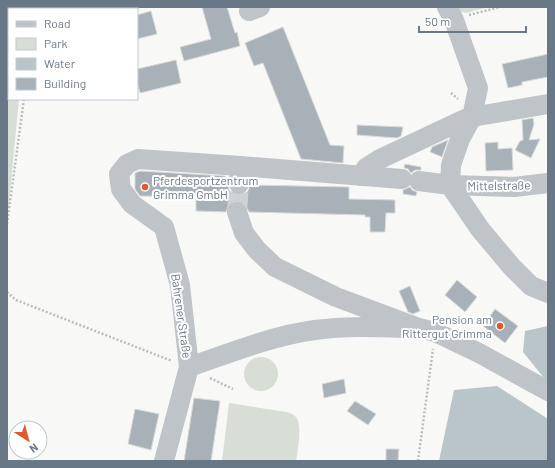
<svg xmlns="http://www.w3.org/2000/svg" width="555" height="468" font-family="Barlow,sans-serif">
  <rect width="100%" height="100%" fill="#f8f8f6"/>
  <g fill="#d8ddd5">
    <path d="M7 7H28V9H9V99H19L7 224Z"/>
    <path d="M454 7H488L466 13 456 11Z"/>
    <circle cx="261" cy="374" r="17"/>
    <path d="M229 403 286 412C291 413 296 415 298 421 301 432 298 450 296 461H222Z"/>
  </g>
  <g fill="#bac5ca">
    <path d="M548 326V383L523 352 525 331Z"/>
    <path d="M497 386 548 419V461H439L454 390Z"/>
  </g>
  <g fill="#a8b1b7" stroke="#dadad8">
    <path d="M202 7H227L235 33 237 32 240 46 184 61 180 47 211 39Z"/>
    <path d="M151 11 157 34 137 39V15Z"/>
    <path d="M283 27 330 145 344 146 343 163 301 159 263 63 254 66 245 43Z"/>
    <path d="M548 54V77L522 82V85L508 88 502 64Z"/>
    <path d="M176 60 181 83 140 93 137 82V69Z"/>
    <path d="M533 118 534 124 529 140 540 139 531 158 515 150 520 141 523 140 522 120Z"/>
    <path d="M357 125 403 127 401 136 397 138 357 135Z"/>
    <path d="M448 140 442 157 430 152 432 147Z"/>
    <path d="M498 142V149L512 148 513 170 486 171 485 143Z"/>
    <path d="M405 164 421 167V170H415L411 173 408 169 404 168Z"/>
    <path d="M140 171 225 176 228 181 229 190 232 193 238 195 245 194 248 191 250 185 349 187V199L395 200V213H386L385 232H370V217H365V215L249 212 245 204 239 201H233L229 204 226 212 196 211V197L140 196 135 189V173Z"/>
    <path d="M410 187 412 190 417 192 416 196 403 194V190Z"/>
    <path d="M457 280 477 297 465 312 445 295Z"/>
    <path d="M410 286 420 311 413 314 408 312 399 291Z"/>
    <path d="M495 309 518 326 505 343 483 326Z"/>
    <path d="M344 379 346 393 324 398 322 384Z"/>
    <path d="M194 398 220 401 211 461H184Z"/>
    <path d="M355 401 376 414 368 425 347 411Z"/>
    <path d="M135 409 159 414 151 450 128 444Z"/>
    <path d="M386 449H399L398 461H386Z"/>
  </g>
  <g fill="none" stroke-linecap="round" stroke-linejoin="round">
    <path stroke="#cdd2d4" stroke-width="20" stroke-dasharray="20 10" stroke-linecap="butt" d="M237 212 239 184"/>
    <g stroke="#babdc0" stroke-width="2.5" stroke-dasharray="2 2" stroke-linecap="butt">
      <path d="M34 9 35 7"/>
      <path d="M469 15 500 7"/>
      <path d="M451 93 458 99"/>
      <path d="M7 224 24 99"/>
      <path d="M7 292 16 300 172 361"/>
      <path d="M210 378 233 389"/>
      <path d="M418 461 433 349"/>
    </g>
    <g stroke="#bfc4c8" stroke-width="20">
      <path d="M447 7 454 20 478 88 472 117 460 139 451 165 450 185 480 229 511 266 531 286 548 293"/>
      <path d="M249 11 260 7"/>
      <path d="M361 176 366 168 380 159 465 119 472 117 548 104"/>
      <path d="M419 181 450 185 514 187 548 183"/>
      <path d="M239 184 240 166"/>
      <path d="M237 212 244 233 257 250 275 267 336 297 419 328 435 332 479 353 548 391"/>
      <path d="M189 367C230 353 271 336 315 330 344 326 374 327 403 328"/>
      <path d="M164 461 189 367 180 285 164 227 132 204 121 189 119 174 127 164 138 159 240 166 402 179"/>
    </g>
  </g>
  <g fill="#e15a2d" stroke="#fff" stroke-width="1.5">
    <circle cx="145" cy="187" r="4"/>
    <circle cx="500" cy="326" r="4"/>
  </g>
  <g text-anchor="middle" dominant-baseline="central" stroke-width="4" stroke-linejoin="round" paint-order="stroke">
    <g font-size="12" fill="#687886" stroke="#fff" text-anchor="start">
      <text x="153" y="180">Pferdesportzentrum<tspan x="153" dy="14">Grimma GmbH</tspan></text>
      <text x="492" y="319" text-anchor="end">Pension am<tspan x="492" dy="14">Rittergut Grimma</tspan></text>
    </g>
    <g font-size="12" fill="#687886" stroke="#fff">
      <text transform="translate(499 185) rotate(-1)">Mittelstraße</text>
      <text transform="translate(182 316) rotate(82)">Bahrener Straße</text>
    </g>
  </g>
  <rect width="555" height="468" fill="none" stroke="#687886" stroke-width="16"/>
  <rect x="8" y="8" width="130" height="92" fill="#ffffff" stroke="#c3c9cf"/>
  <rect x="16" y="21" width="20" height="6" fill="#bfc4c8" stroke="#c3c9cf"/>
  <text x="44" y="28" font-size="12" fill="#687886">Road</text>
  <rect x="16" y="38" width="20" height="12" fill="#d8ddd5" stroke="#c3c9cf"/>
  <text x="44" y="48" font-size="12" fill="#687886">Park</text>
  <rect x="16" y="58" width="20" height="12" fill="#bac5ca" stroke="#c3c9cf"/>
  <text x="44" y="68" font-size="12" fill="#687886">Water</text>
  <rect x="16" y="78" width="20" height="12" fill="#a8b1b7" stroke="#c3c9cf"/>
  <text x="44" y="88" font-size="12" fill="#687886">Building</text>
  <g transform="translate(28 440) rotate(144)"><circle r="19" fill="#ffffff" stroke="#c3c9cf"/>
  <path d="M0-3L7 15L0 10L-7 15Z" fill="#e15a2d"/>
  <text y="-6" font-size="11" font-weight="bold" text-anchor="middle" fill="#687886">N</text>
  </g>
  <path d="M419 26v6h107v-6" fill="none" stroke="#687886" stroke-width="2"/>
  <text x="425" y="26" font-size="12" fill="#687886" stroke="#ffffff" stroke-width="3" paint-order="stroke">50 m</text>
</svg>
